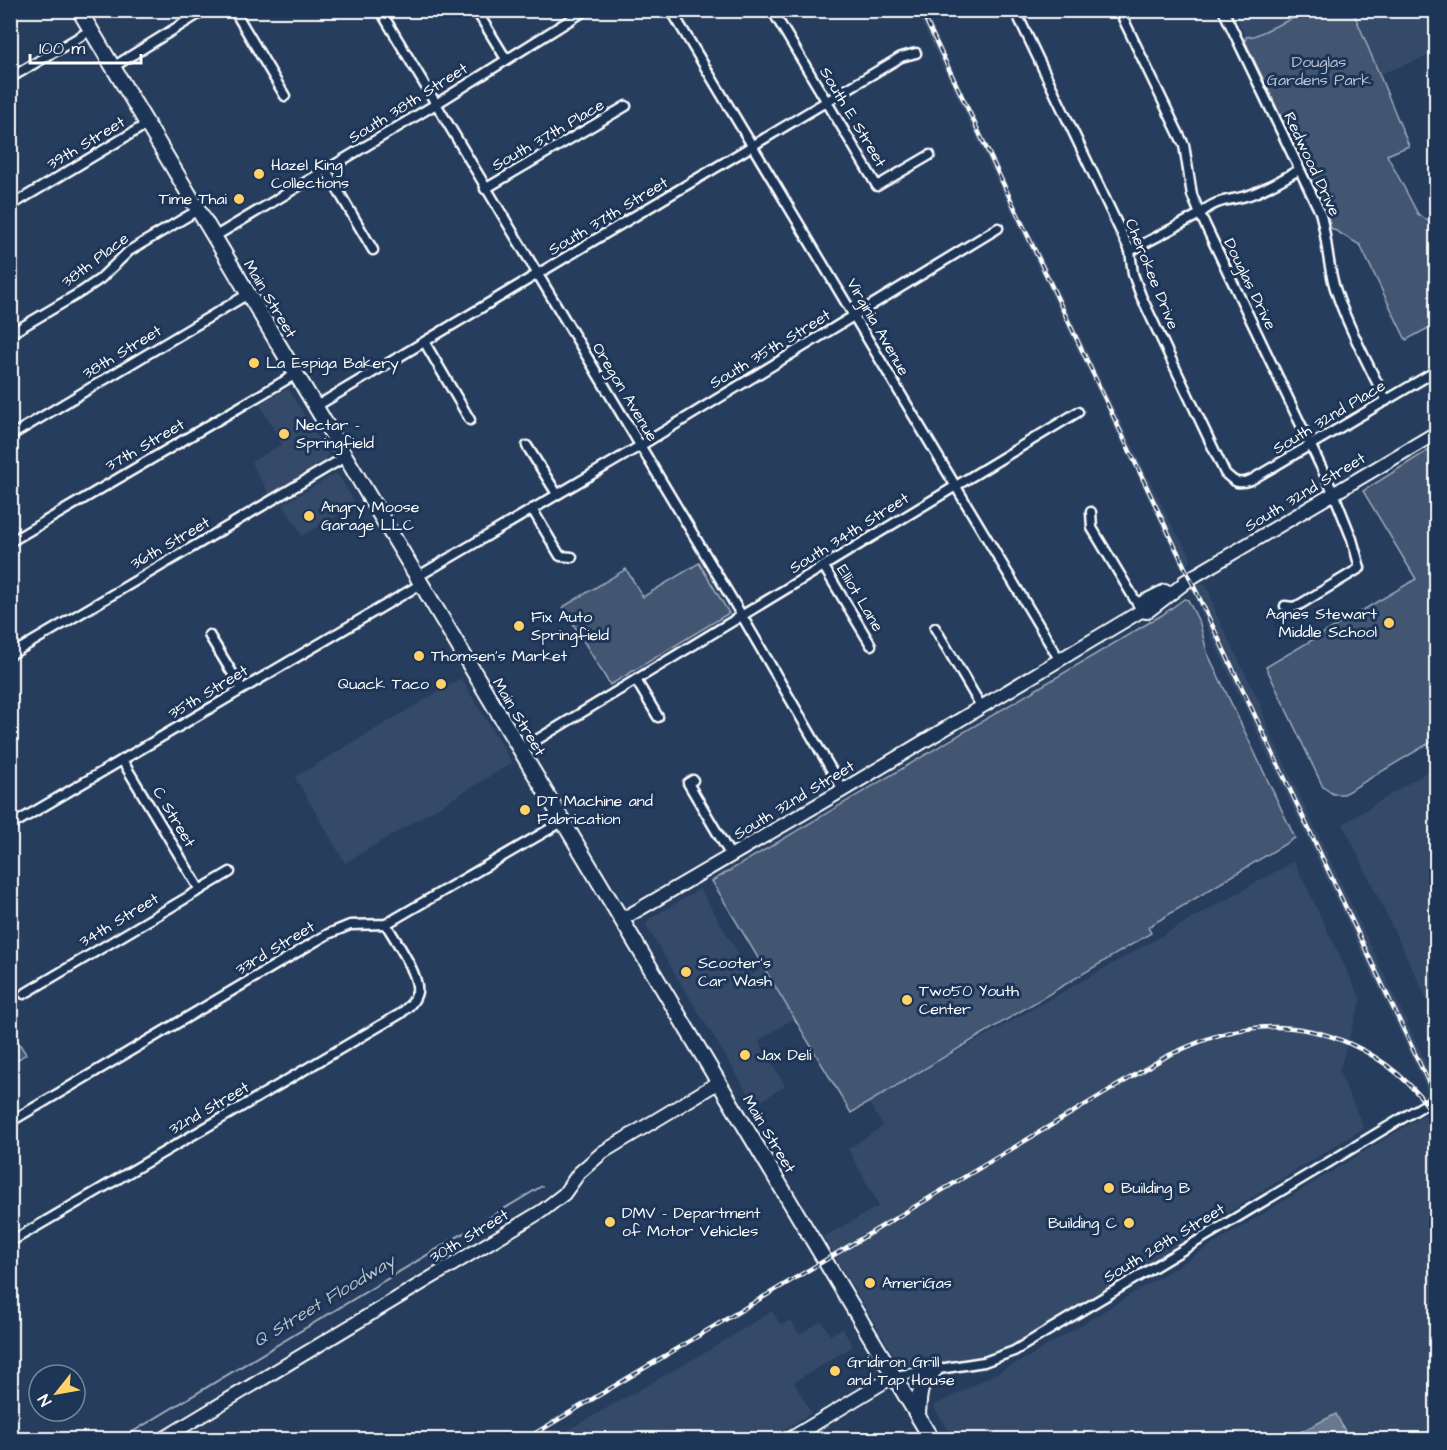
<svg xmlns="http://www.w3.org/2000/svg" width="1447" height="1450" font-family="'Architects Daughter',sans-serif">
  <rect width="100%" height="100%" fill="#263d5e"/>
  <filter id="ink" filterUnits="userSpaceOnUse"><feTurbulence type="fractalNoise" baseFrequency=".0167" numOctaves="2"/><feDisplacementMap in="SourceGraphic" scale="12" xChannelSelector="R" yChannelSelector="G"/><feConvolveMatrix kernelMatrix="1 2 1 2 8 2 1 2 1" color-interpolation-filters="sRGB"/></filter>
  <g filter="url(#ink)">
    <g fill="#344a68">
      <path d="M916 11H925L1108 395 1171 524 1190 555 1191 560 1189 563 1181 568Z"/>
      <path d="M1233 11H1311L1254 36 1246 37Z"/>
      <path d="M1353 11H1436V53L1378 75Z"/>
      <path d="M284 390H289L328 455 326 460 269 494 251 462 282 444 259 404Z"/>
      <path d="M335 474 339 476 356 505 302 536 283 504Z"/>
      <path d="M1200 584 1206 585 1209 591 1217 616 1260 703 1268 728 1436 1084V1090L1429 1094 1210 634 1191 589Z"/>
      <path d="M461 678 512 763 345 863 295 777Z"/>
      <path d="M1436 766V1018L1343 824Z"/>
      <path d="M1294 861 1361 1000 1339 1071 1364 1128 1005 1351 971 1359 911 1365 897 1360 823 1237 879 1206 848 1149 883 1126 868 1102Z"/>
      <path d="M700 889 751 975 764 967 794 1018 759 1041 785 1086 755 1105 646 926 649 919Z"/>
      <path d="M1424 1115 1436 1136V1439H954L933 1406 1032 1355Z"/>
      <path d="M772 1311 781 1325 791 1320 799 1334 822 1321 830 1335 842 1328 853 1345 851 1348 794 1382 811 1413 768 1439H552L706 1352Z"/>
    </g>
    <g fill="#425672" stroke="#a0aab8" stroke-width="1.5">
      <path d="M1311 10 1353 11 1409 146 1387 155 1418 214 1434 225 1436 324 1406 340 1360 245 1331 228 1327 213 1245 41 1246 37 1254 36Z"/>
      <path d="M1427 451H1430L1436 461V739L1344 794H1333L1323 787 1266 667 1416 579 1363 491Z"/>
      <path d="M699 563 729 613 610 685 563 607 626 569 643 597Z"/>
      <path d="M1184 599 1188 600 1200 624 1207 652 1295 838 1148 927 1151 933 851 1113 712 881 1162 615Z"/>
      <path d="M10 1029 26 1054 11 1064H10Z"/>
    </g>
    <path fill="#67788e" stroke="#a4aebb" stroke-width="1.5" d="M1336 1414 1349 1439H1296L1300 1432Z"/>
    <g fill="none" stroke-linecap="round" stroke-linejoin="round">
      <path stroke="#a4aebb" stroke-width="2" d="M119 1440 542 1186"/>
      <g stroke="#fff" stroke-width="13">
        <g id="street">
          <path d="M234 10 285 96"/>
          <path d="M380 10 742 616 843 790"/>
          <path d="M476 10 506 59"/>
          <path d="M671 10 1059 659"/>
          <path d="M772 10 877 186 930 155"/>
          <path d="M1015 10 1130 251 1133 274 1141 296 1225 473C1234 482 1238 485 1251 480L1436 371"/>
          <path d="M1119 10 1184 145 1192 195 1200 214 1334 494 1352 539 1360 568 1299 605 1293 607 1285 606"/>
          <path d="M1223 10 1320 212C1328 239 1327 268 1337 294 1349 330 1370 367 1386 401"/>
          <path d="M113 67 205 10"/>
          <path d="M10 78 91 30"/>
          <path d="M326 170 373 250"/>
          <path d="M485 189 626 106"/>
          <path d="M10 206 147 124"/>
          <path d="M214 237 436 104 586 10"/>
          <path d="M1130 251 1200 214C1218 197 1231 202 1252 194 1268 188 1284 178 1299 170"/>
          <path d="M10 334 81 292 100 279 129 251 198 210"/>
          <path d="M425 343 470 420"/>
          <path d="M315 407 901 57 916 53"/>
          <path d="M10 436 248 294"/>
          <path d="M527 446 557 494"/>
          <path d="M532 509 560 556 572 557"/>
          <path d="M1091 512 1092 528 1141 610"/>
          <path d="M10 542 296 374"/>
          <path d="M824 567 871 645"/>
          <path d="M417 577 640 446 998 228"/>
          <path d="M935 628 981 706"/>
          <path d="M209 635 242 689"/>
          <path d="M10 655 345 457"/>
          <path d="M636 680 658 717"/>
          <path d="M520 750 1078 412"/>
          <path d="M122 760 200 890"/>
          <path d="M693 780 688 783 731 856"/>
          <path d="M10 826 421 584"/>
          <path d="M24 994 230 872"/>
          <path d="M10 1122 328 934 350 925 386 924 562 822"/>
          <path d="M10 1242 400 1014C407 1008 415 1002 417 992 420 975 395 940 386 924"/>
          <path d="M894 1376 984 1362 1014 1351 1436 1098"/>
        </g>
      </g>
      <g stroke="#fff" stroke-width="16">
        <g id="secondary">
          <path d="M1184 582 1436 433"/>
          <path d="M1141 611V603L1165 591"/>
          <path d="M621 920 843 790 1141 611 1147 612 1190 579"/>
          <path d="M161 1440 542 1211 564 1194 579 1173 603 1152 719 1082"/>
          <path d="M788 1440 894 1376"/>
        </g>
      </g>
      <g stroke="#fff" stroke-width="18">
        <g id="primary">
          <path d="M79 10 932 1440"/>
          <path d="M918 1415C919 1396 919 1382 935 1370"/>
        </g>
      </g>
      <use href="#street" stroke="#1d3557" stroke-width="8"/>
      <use href="#secondary" stroke="#1d3557" stroke-width="12"/>
      <use href="#primary" stroke="#1d3557" stroke-width="14"/>
      <g stroke="#fff" stroke-width="4.5">
        <g id="rail">
          <path d="M921 10 1436 1098"/>
          <path d="M524 1440 1167 1056C1189 1046 1211 1036 1235 1031 1314 1015 1393 1051 1436 1118"/>
        </g>
      </g>
      <use href="#rail" stroke="#1d3557" stroke-width="2" stroke-dasharray="7" stroke-linecap="butt"/>
    </g>
  </g>
  <g fill="#ffd166" stroke="#1d3557" stroke-width="2">
    <circle cx="259" cy="174" r="6"/>
    <circle cx="239" cy="199" r="6"/>
    <circle cx="254" cy="363" r="6"/>
    <circle cx="284" cy="434" r="6"/>
    <circle cx="309" cy="516" r="6"/>
    <circle cx="1389" cy="623" r="6"/>
    <circle cx="519" cy="626" r="6"/>
    <circle cx="419" cy="656" r="6"/>
    <circle cx="441" cy="684" r="6"/>
    <circle cx="525" cy="810" r="6"/>
    <circle cx="686" cy="972" r="6"/>
    <circle cx="907" cy="1000" r="6"/>
    <circle cx="745" cy="1055" r="6"/>
    <circle cx="1109" cy="1188" r="6"/>
    <circle cx="610" cy="1222" r="6"/>
    <circle cx="1129" cy="1223" r="6"/>
    <circle cx="870" cy="1283" r="6"/>
    <circle cx="835" cy="1371" r="6"/>
  </g>
  <g text-anchor="middle" dominant-baseline="central" stroke-width="6" stroke-linejoin="round" paint-order="stroke">
    <g font-size="16" fill="#bdc4ce" stroke="#1d3557">
      <text x="1319" y="62">Douglas<tspan x="1319" dy="18">Gardens Park</tspan></text>
    </g>
    <g font-size="16" fill="#fff" stroke="#1d3557">
      <text transform="translate(408 103) rotate(-32)">South 38th Street</text>
      <text transform="translate(853 117) rotate(59)">South E Street</text>
      <text transform="translate(548 135) rotate(-30)">South 37th Place</text>
      <text transform="translate(86 143) rotate(-31)">39th Street</text>
      <text transform="translate(1312 164) rotate(65)">Redwood Drive</text>
      <text transform="translate(608 216) rotate(-31)">South 37th Street</text>
      <text transform="translate(95 260) rotate(-37)">38th Place</text>
      <text transform="translate(1152 274) rotate(68)">Cherokee Drive</text>
      <text transform="translate(1250 284) rotate(64)">Douglas Drive</text>
      <text transform="translate(270 299) rotate(59)">Main Street</text>
      <text transform="translate(878 327) rotate(60)">Virginia Avenue</text>
      <text transform="translate(770 349) rotate(-31)">South 35th Street</text>
      <text transform="translate(122 352) rotate(-31)">38th Street</text>
      <text transform="translate(625 392) rotate(59)">Oregon Avenue</text>
      <text transform="translate(1329 417) rotate(-31)">South 32nd Place</text>
      <text transform="translate(145 445) rotate(-30)">37th Street</text>
      <text transform="translate(1305 492) rotate(-31)">South 32nd Street</text>
      <text transform="translate(849 533) rotate(-32)">South 34th Street</text>
      <text transform="translate(170 543) rotate(-30)">36th Street</text>
      <text transform="translate(860 598) rotate(59)">Elliot Lane</text>
      <text transform="translate(208 692) rotate(-31)">35th Street</text>
      <text transform="translate(519 717) rotate(59)">Main Street</text>
      <text transform="translate(794 800) rotate(-31)">South 32nd Street</text>
      <text transform="translate(174 817) rotate(59)">C Street</text>
      <text transform="translate(119 920) rotate(-31)">34th Street</text>
      <text transform="translate(275 948) rotate(-31)">33rd Street</text>
      <text transform="translate(209 1108) rotate(-30)">32nd Street</text>
      <text transform="translate(769 1134) rotate(59)">Main Street</text>
      <text transform="translate(469 1236) rotate(-31)">30th Street</text>
      <text transform="translate(1164 1243) rotate(-31)">South 28th Street</text>
    </g>
    <g font-size="16" fill="#fff" stroke="#1d3557" text-anchor="start">
      <text x="271" y="165">Hazel King<tspan x="271" dy="18">Collections</tspan></text>
      <text x="227" y="199" text-anchor="end">Time Thai</text>
      <text x="266" y="363">La Espiga Bakery</text>
      <text x="296" y="425">Nectar -<tspan x="296" dy="18">Springfield</tspan></text>
      <text x="321" y="507">Angry Moose<tspan x="321" dy="18">Garage LLC</tspan></text>
      <text x="1377" y="614" text-anchor="end">Agnes Stewart<tspan x="1377" dy="18">Middle School</tspan></text>
      <text x="531" y="617">Fix Auto<tspan x="531" dy="18">Springfield</tspan></text>
      <text x="431" y="656">Thomsen's Market</text>
      <text x="429" y="684" text-anchor="end">Quack Taco</text>
      <text x="537" y="801">DT Machine and<tspan x="537" dy="18">Fabrication</tspan></text>
      <text x="698" y="963">Scooter’s<tspan x="698" dy="18">Car Wash</tspan></text>
      <text x="919" y="991">Two50 Youth<tspan x="919" dy="18">Center</tspan></text>
      <text x="757" y="1055">Jax Deli</text>
      <text x="1121" y="1188">Building B</text>
      <text x="622" y="1213">DMV - Department<tspan x="622" dy="18">of Motor Vehicles</tspan></text>
      <text x="1117" y="1223" text-anchor="end">Building C</text>
      <text x="882" y="1283">AmeriGas</text>
      <text x="847" y="1362">Gridiron Grill<tspan x="847" dy="18">and Tap House</tspan></text>
    </g>
    <g font-size="18" font-style="italic" fill="#bbc2cc" stroke="#1d3557">
      <text transform="translate(324 1301) rotate(-31)">Q Street Floodway</text>
    </g>
  </g>
  <rect width="1447" height="1450" fill="none" stroke="#1d3557" stroke-width="36"/>
  <rect x="18" y="18" width="1411" height="1414" fill="none" stroke="#fff" stroke-width="2" filter="url(#ink)"/>
  <g transform="translate(57 1393) rotate(239)"><circle r="28" fill="#1d3557" stroke="#77869a" stroke-width="1.5"/>
  <path d="M0-4.5L10 22L0 15L-10 22Z" fill="#ffd166"/>
  <text y="-9" font-size="16" font-weight="bold" text-anchor="middle" fill="#ffffff">N</text>
  </g>
  <path d="M30 54v9h111v-9" fill="none" stroke="#ffffff" stroke-width="3"/>
  <text x="39" y="54" font-size="18" fill="#ffffff" stroke="#1d3557" stroke-width="4.5" paint-order="stroke">100 m</text>
</svg>
